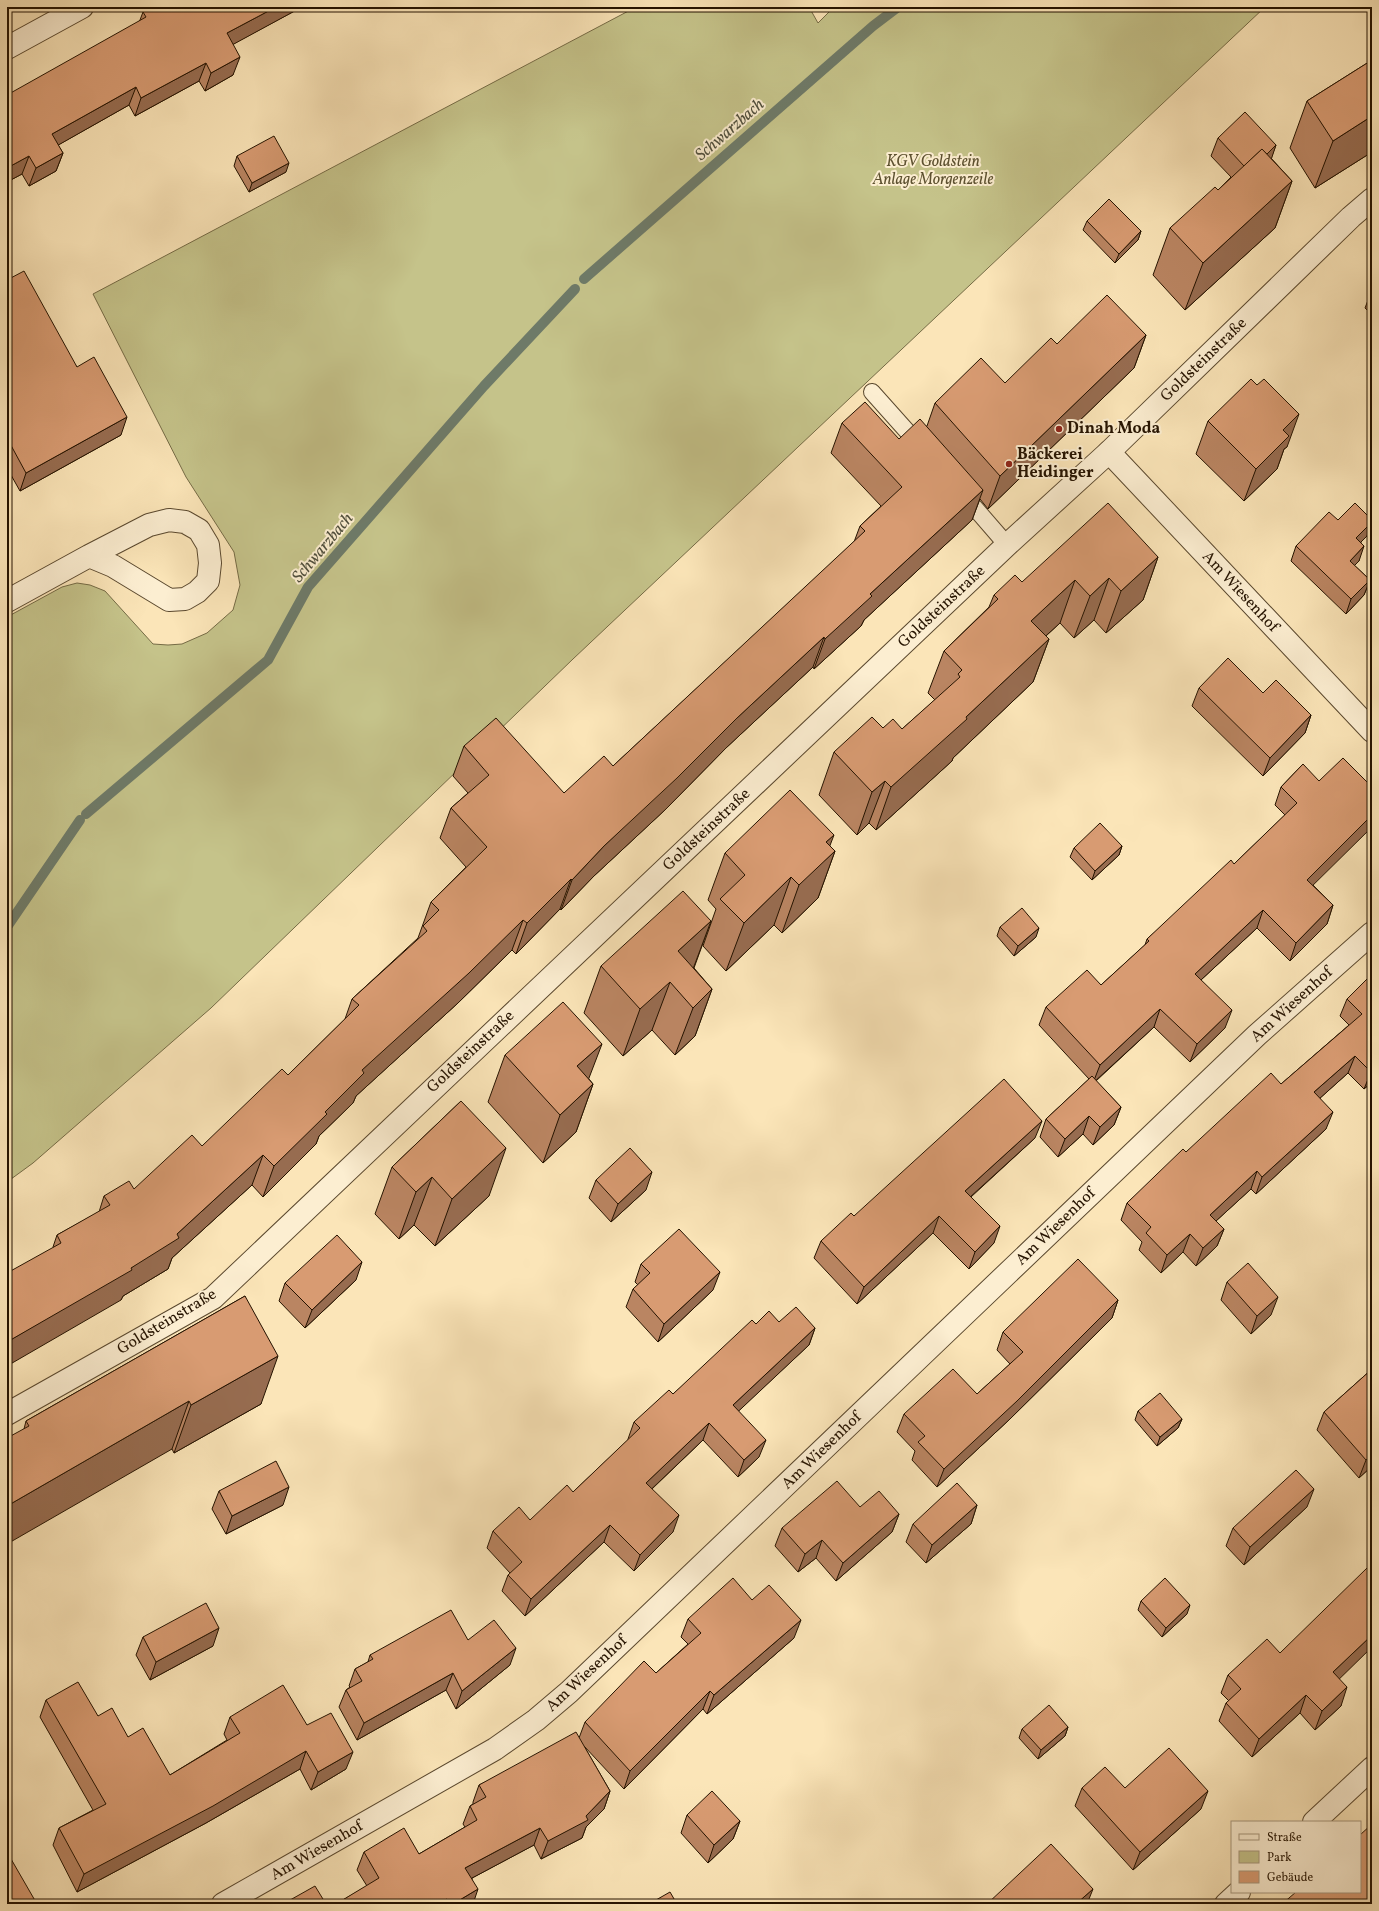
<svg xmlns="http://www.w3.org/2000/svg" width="1379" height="1911" font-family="Vollkorn,serif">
  <rect width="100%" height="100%" fill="#fbe5b8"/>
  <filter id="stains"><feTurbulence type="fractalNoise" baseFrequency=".005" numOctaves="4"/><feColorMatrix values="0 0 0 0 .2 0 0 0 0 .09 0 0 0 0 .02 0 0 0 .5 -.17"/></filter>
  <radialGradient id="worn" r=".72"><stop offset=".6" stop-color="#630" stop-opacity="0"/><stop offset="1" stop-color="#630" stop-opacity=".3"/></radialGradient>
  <path fill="#c5c38a" stroke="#756b45" d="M636 7H809L818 23 834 7H1265L573 659 211 1008 33 1163 7 1182V617L62 587 77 583 90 585 105 591 153 644 168 645 182 644 207 633 233 610 240 585 234 552 186 477 93 294Z"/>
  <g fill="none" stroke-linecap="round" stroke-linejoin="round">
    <g stroke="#6e7a68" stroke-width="10">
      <path d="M584 279 873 26 898 7"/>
      <path d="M86 814 268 660 308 587 484 386 575 289"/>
      <path d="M7 927 80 820"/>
    </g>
    <g stroke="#5a482e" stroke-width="18">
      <g id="service">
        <path d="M872 392 922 448"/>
        <path d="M962 493 1007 545"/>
      </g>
    </g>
    <g stroke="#5a482e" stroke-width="24">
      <g id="minor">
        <path d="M7 48 82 7"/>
        <path d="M1109 452 1372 731"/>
        <path d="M7 601 89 556 149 525 169 520 185 522 199 530 208 545 210 563 208 581 197 592 185 599 169 600 113 566 89 556"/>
        <path d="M7 1414 213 1298 1007 545 1109 452 1351 217 1372 199"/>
        <path d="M1314 1822 1372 1768"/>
        <path d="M223 1904 495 1749 536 1720 569 1692 1257 1035 1372 933"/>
        <path d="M1226 1904 1239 1892"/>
      </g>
    </g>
    <use href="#service" stroke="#fceed1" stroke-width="16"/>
    <use href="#minor" stroke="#fceed1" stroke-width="22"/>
  </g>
  <g fill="#ba8562" stroke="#251300">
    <path d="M302 7 233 44V75L205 91 199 81 135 116 129 105 58 145 63 153 56 171 29 186 22 174 7 182 140 20 143 12Z"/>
    <path d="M1372 60V152L1315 188 1290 148 1307 101Z"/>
    <path d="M1218 138 1276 145 1271 158 1292 181 1275 228 1185 310 1153 275 1170 228 1218 190 1231 177 1211 156Z"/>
    <path d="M237 156 286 172 249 192 234 166Z"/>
    <path d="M1087 221 1141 231 1138 240 1115 263 1083 230Z"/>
    <path d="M7 280 77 367 121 435 20 491 7 468Z"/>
    <path d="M1372 290V315L1365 308Z"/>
    <path d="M1146 335 1134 368 988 509 980 499 972 520 864 620 861 626 814 669 813 667 726 748 666 809 594 876 561 910 560 909 516 954 512 950 458 1003 356 1096 353 1103 319 1136 316 1144 263 1197 252 1185 172 1258 168 1269 123 1296 121 1300 53 1247 57 1235 99 1212 104 1196 134 1189 202 1146 288 1075 345 1019 352 999 418 938 431 902 466 867 440 838 451 808 468 793 453 776 464 746 564 793 613 766 854 542 860 526 881 506 831 453 842 423 899 439 927 426 935 403 1005 383 1057 344Z"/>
    <path d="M1257 385 1287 447 1284 449 1277 469 1244 501 1196 454 1208 421Z"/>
    <path d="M1338 520 1367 536 1361 542 1359 561 1354 565 1370 580 1364 595 1346 614 1291 561 1296 546Z"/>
    <path d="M1158 557 1143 600 1106 633 1094 620 1074 638 1060 623 1046 636 1049 639 1033 682 953 758 952 761 876 830 869 823 857 835 819 795 834 752 883 728 902 729 935 700 928 693 944 651 989 607 994 595 1022 582Z"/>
    <path d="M1199 688 1263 693 1311 715 1305 733 1263 776 1192 706Z"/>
    <path d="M1303 764 1313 885 1333 905 1327 924 1290 961 1257 928 1201 980 1225 1028 1190 1062 1154 1027 1096 1081 1121 1107 1114 1125 1093 1145 1083 1134 1058 1157 1040 1137 1046 1119 1089 1079 1039 1025 1046 1007 1101 985 1145 945 1147 939 1234 864 1285 815 1275 805 1281 787Z"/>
    <path d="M830 846 835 851 818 898 782 933 774 925 726 971 703 946 716 909 708 900 725 853Z"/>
    <path d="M1122 846 1119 855 1092 880 1070 857 1074 848Z"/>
    <path d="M711 921 694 968 712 989 695 1036 675 1055 652 1030 623 1056 584 1013 601 966Z"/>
    <path d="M1000 927 1036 937 1014 956 997 936Z"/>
    <path d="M1372 974V1082L1364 1089 1348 1073 1320 1098 1326 1129 1256 1194 1251 1189 1216 1221 1224 1229 1217 1246 1196 1266 1183 1252 1161 1273 1139 1250 1142 1242 1121 1220 1127 1203 1186 1152 1281 1084 1349 1025 1340 1016 1347 999Z"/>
    <path d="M505 1055 589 1079 593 1084 576 1132 543 1163 488 1102Z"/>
    <path d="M461 1101 489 1196 435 1246 414 1225 399 1239 375 1214 392 1167Z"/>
    <path d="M1035 1138 971 1197 994 1243 969 1269 933 1233 857 1304 814 1258 821 1241 854 1216Z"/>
    <path d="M596 1180 646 1190 611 1222 589 1198Z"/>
    <path d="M641 1264 713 1290 658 1342 626 1307 633 1289 638 1285 635 1282Z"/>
    <path d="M356 1280 305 1328 279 1301 285 1283Z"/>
    <path d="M1227 1282 1271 1315 1251 1334 1221 1300Z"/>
    <path d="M245 1296 261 1404 174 1453 172 1449 24 1429 26 1421Z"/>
    <path d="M1118 1300 1112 1318 1010 1419 937 1487 912 1460 915 1451 897 1432 904 1414 977 1394 1010 1364 997 1350 1003 1332Z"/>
    <path d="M779 1322 815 1328 809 1345 738 1411 759 1457 738 1477 703 1440 652 1489 673 1532 634 1571 604 1542 525 1616 502 1591 508 1575 510 1573 487 1548 493 1531 530 1520 573 1492 628 1440V1439L634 1422 673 1394 756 1324Z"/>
    <path d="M1372 1369V1466L1359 1478 1317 1430 1324 1412Z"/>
    <path d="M1138 1411 1182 1419 1178 1428 1157 1446 1135 1420Z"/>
    <path d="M219 1491 283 1505 226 1534 212 1509Z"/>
    <path d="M977 1505 971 1524 926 1563 906 1542 913 1524Z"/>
    <path d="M860 1507 899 1514 892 1532 836 1581 816 1558 798 1572 775 1546 782 1528Z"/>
    <path d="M1307 1507 1244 1565 1226 1546 1233 1528Z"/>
    <path d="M752 1600 794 1638 707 1714 703 1709 624 1789 584 1746 610 1791 604 1809 586 1827 582 1838 541 1859 534 1845 472 1878 473 1904H336L367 1886 357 1870 364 1852 419 1854 465 1827 463 1824 470 1806 473 1804V1802L479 1785 579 1738 585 1722 656 1673 688 1644 681 1637 688 1619Z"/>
    <path d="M1141 1601 1187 1614 1162 1637 1138 1610Z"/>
    <path d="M143 1637 213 1646 150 1680 136 1655Z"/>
    <path d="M468 1640 510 1665 456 1709 446 1690 357 1740 339 1707 346 1690 350 1687 349 1686 355 1669 368 1662 370 1655Z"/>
    <path d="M1280 1653 1339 1679 1341 1706 1315 1730 1300 1713 1252 1757 1219 1721 1226 1703 1229 1701 1221 1693 1228 1675Z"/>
    <path d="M46 1700 98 1716 128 1737 170 1775 227 1740 224 1734 230 1717 307 1725 346 1769 311 1790 300 1769 206 1823 77 1892 53 1845 59 1828 93 1810 40 1717Z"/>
    <path d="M1068 1727 1065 1736 1038 1759 1019 1738 1022 1729Z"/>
    <path d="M1082 1788H1125L1201 1809 1133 1870 1075 1806Z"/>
    <path d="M687 1815 740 1821 733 1839 708 1863 681 1833Z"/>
  </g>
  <g fill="#976c50" stroke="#251300">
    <path d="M276 7H302L221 51 227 33Z"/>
    <path d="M240 57 233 75 205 91 211 73Z"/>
    <path d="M206 63 199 81 135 116 141 98Z"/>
    <path d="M136 87 129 105 46 152 52 134Z"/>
    <path d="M1372 116V152L1315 188 1333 141Z"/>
    <path d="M1276 145 1270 163 1249 171Z"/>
    <path d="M63 153 56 171 29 186 36 168Z"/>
    <path d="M29 156 22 174 7 182V168Z"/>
    <path d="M289 163 286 172 249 192 252 183Z"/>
    <path d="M1292 181 1275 228 1185 310 1203 263Z"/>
    <path d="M1141 231 1138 240 1115 263 1119 254Z"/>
    <path d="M1146 335 1134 368 988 509 1000 476Z"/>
    <path d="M1299 414 1287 447 1284 449 1277 469 1244 501 1256 469 1283 430Z"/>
    <path d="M127 417 121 435 20 491 26 473Z"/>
    <path d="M983 490 972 520 864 620 861 626 814 669 825 639 870 594Z"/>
    <path d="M1372 522 1367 536 1351 552 1356 538Z"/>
    <path d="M1364 546 1359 561 1344 576 1350 561Z"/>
    <path d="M1158 557 1143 600 1106 633 1121 591Z"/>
    <path d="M1109 578 1094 620 1074 638 1090 596Z"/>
    <path d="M1075 580 1060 623 1016 663 1031 621Z"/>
    <path d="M1370 580 1364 595 1346 614 1351 599Z"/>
    <path d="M824 637 813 667 726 748 666 809 594 876 561 910 572 880 604 846 737 718Z"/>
    <path d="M1049 639 1033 682 953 758 952 761 876 830 891 787 966 717Z"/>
    <path d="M1311 715 1305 733 1263 776 1270 758Z"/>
    <path d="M885 781 869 823 857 835 872 792Z"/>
    <path d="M1372 815V827L1300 898 1307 880Z"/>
    <path d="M834 835 824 861 835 851 818 898 782 933 799 885 826 842Z"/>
    <path d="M1122 846 1119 855 1092 880 1095 871Z"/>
    <path d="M791 877 774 925 726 971 744 923Z"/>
    <path d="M571 879 560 909 516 954 527 923Z"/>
    <path d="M1333 905 1327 924 1290 961 1296 943Z"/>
    <path d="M1263 910 1257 928 1188 992 1195 974Z"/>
    <path d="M523 920 512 950 458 1003 356 1096 353 1103 319 1136 316 1144 263 1197 274 1166 362 1070Z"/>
    <path d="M711 921 693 969 670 982 652 1030 623 1056 640 1009 678 951Z"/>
    <path d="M1039 928 1036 937 1014 956 1018 946Z"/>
    <path d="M712 989 695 1036 675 1055 693 1008Z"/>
    <path d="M1160 1009 1154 1027 1093 1083 1100 1065Z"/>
    <path d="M1232 1010 1225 1028 1190 1062 1197 1044Z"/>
    <path d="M602 1044 584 1091 577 1066Z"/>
    <path d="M1355 1056 1348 1073 1308 1109 1314 1092Z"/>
    <path d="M1372 1070V1082L1364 1089 1371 1072Z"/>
    <path d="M593 1084 576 1132 543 1163 560 1115Z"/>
    <path d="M1121 1107 1114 1125 1093 1145 1100 1127Z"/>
    <path d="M1333 1112 1326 1129 1256 1194 1262 1177Z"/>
    <path d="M1089 1116 1083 1134 1058 1157 1065 1139Z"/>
    <path d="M1042 1121 1035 1138 958 1208 965 1191Z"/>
    <path d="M506 1148 489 1196 435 1246 452 1199Z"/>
    <path d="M263 1155 252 1185 172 1258 168 1269 123 1296 121 1300 7 1366V1342L131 1268 177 1234Z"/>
    <path d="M1257 1171 1251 1189 1204 1232 1210 1215Z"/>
    <path d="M652 1172 646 1190 611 1222 618 1204Z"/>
    <path d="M432 1177 414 1225 399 1239 416 1192Z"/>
    <path d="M939 1216 933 1233 857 1304 864 1287Z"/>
    <path d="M1000 1226 994 1243 969 1269 975 1252Z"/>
    <path d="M1224 1229 1217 1246 1196 1266 1203 1248Z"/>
    <path d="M1190 1234 1183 1252 1161 1273 1167 1255Z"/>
    <path d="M362 1262 356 1280 305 1328 312 1310Z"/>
    <path d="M720 1272 713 1290 658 1342 664 1324Z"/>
    <path d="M1278 1297 1271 1315 1251 1334 1257 1316Z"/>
    <path d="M1118 1300 1112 1318 1010 1419 937 1487 944 1469Z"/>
    <path d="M815 1328 809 1345 727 1422 733 1405Z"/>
    <path d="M278 1356 261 1404 174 1453 191 1405Z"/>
    <path d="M189 1401 172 1449 7 1544V1506Z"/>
    <path d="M1182 1419 1178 1428 1157 1446 1160 1437Z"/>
    <path d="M709 1423 703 1440 640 1500 646 1483Z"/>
    <path d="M766 1440 759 1457 738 1477 744 1460Z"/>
    <path d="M1372 1454V1466L1359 1478 1366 1460Z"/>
    <path d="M289 1487 283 1505 226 1534 232 1516Z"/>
    <path d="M1314 1489 1307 1507 1244 1565 1250 1547Z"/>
    <path d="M977 1505 971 1524 926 1563 932 1545Z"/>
    <path d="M899 1514 892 1532 836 1581 843 1563Z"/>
    <path d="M679 1515 673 1532 634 1571 640 1555Z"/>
    <path d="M610 1525 604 1542 525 1616 531 1599Z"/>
    <path d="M822 1540 816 1558 798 1572 805 1554Z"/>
    <path d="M1190 1605 1187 1614 1162 1637 1166 1628Z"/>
    <path d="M801 1620 794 1638 707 1714 714 1695Z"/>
    <path d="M219 1628 213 1646 150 1680 156 1662Z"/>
    <path d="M1372 1635V1647L1327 1691 1333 1672Z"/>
    <path d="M516 1648 510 1665 456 1709 462 1691Z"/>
    <path d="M453 1673 446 1690 357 1740 364 1723Z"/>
    <path d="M1347 1687 1341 1706 1315 1730 1322 1711Z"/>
    <path d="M710 1691 703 1709 624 1789 630 1771Z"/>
    <path d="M1306 1695 1300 1713 1252 1757 1259 1739Z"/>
    <path d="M1068 1727 1065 1736 1038 1759 1041 1750Z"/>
    <path d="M306 1751 300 1769 206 1823 77 1892 84 1874Z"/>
    <path d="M353 1752 346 1769 311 1790 318 1772Z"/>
    <path d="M610 1791 604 1809 586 1827 582 1838 541 1859 548 1841 586 1816Z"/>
    <path d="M1208 1791 1201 1809 1133 1870 1140 1852Z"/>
    <path d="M740 1821 733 1839 708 1863 714 1845Z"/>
    <path d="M540 1828 534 1845 459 1885 465 1868Z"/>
    <path d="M478 1889 473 1904H453Z"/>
    <path d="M1093 1889 1087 1904H1076Z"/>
    <path d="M447 1899 445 1904H438Z"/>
  </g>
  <g fill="#d89b72" stroke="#251300">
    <path d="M152 7H276L227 33 240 57 211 73 206 63 141 98 136 87 52 134 63 153 36 168 29 156 7 168V95L146 17 143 12Z"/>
    <path d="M1372 60V116L1333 141 1307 101Z"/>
    <path d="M1245 112 1276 145 1267 154 1262 149 1244 166 1218 138Z"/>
    <path d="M274 136 289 163 252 183 237 156Z"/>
    <path d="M1262 149 1292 181 1203 263 1170 228 1215 187 1218 190Z"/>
    <path d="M1109 199 1141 231 1119 254 1087 221Z"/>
    <path d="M24 271 77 367 94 357 127 417 26 473 7 438V280Z"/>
    <path d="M1107 295 1146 335 1000 476 935 403 981 358 1005 383 1051 338 1057 344Z"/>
    <path d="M1251 379 1257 385 1264 379 1299 414 1283 430 1289 436 1256 469 1208 421Z"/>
    <path d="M865 402 899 439 920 419 983 490 870 594 872 596 825 639 824 637 737 718 677 778 604 846 572 880 571 879 527 923 523 920 469 973 362 1070 364 1073 325 1112 327 1114 274 1166 263 1155 177 1234 179 1238 131 1268 132 1270 7 1342V1273L61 1243 57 1235 110 1205 104 1196 129 1181 134 1189 192 1135 202 1146 282 1069 288 1075 359 1005 352 999 427 931 423 926 439 910 431 902 487 847 451 808 489 775 464 746 496 718 564 793 604 756 613 766 865 531 860 526 902 487 842 423Z"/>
    <path d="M1108 503 1158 557 1121 591 1109 578 1090 596 1075 580 1031 621 1049 639 966 717 967 719 891 787 885 781 872 792 834 752 872 717 883 728 893 719 902 729 960 677 958 674 962 670 944 651 998 599 994 595 1015 575 1022 582Z"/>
    <path d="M1355 503 1372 520V522L1356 538 1364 546 1350 561 1370 580 1351 599 1296 546 1329 512 1338 520Z"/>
    <path d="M1228 658 1263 693 1276 680 1311 715 1270 758 1199 688Z"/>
    <path d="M1343 758 1372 787V815L1307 880 1333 905 1296 943 1263 910 1195 974 1232 1010 1197 1044 1160 1009 1100 1065 1046 1007 1087 970 1101 985 1149 941 1147 939 1231 860 1234 864 1297 803 1281 787 1303 764 1319 781Z"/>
    <path d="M790 790 834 835 826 842 835 851 799 885 791 877 744 923 720 899 745 875 725 853Z"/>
    <path d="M1100 823 1122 846 1095 871 1074 848Z"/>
    <path d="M683 891 711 921 678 951 712 989 693 1008 670 982 640 1009 601 966Z"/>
    <path d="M1022 908 1039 928 1018 946 1000 927Z"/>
    <path d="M1372 974V1070L1371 1072 1355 1056 1314 1092 1333 1112 1262 1177 1257 1171 1210 1215 1224 1229 1203 1248 1190 1234 1167 1255 1146 1233 1151 1227 1127 1203 1183 1149 1186 1152 1271 1073 1281 1084 1362 1014 1347 999Z"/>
    <path d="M563 1002 602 1044 577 1066 593 1084 560 1115 505 1055Z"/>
    <path d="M1092 1076 1121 1107 1100 1127 1089 1116 1065 1139 1046 1119Z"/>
    <path d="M1004 1079 1042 1121 965 1191 1000 1226 975 1252 939 1216 864 1287 821 1241 851 1213 854 1216Z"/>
    <path d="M461 1101 506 1148 452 1199 432 1177 416 1192 392 1167Z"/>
    <path d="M630 1148 652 1172 618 1204 596 1180Z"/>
    <path d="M679 1229 720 1272 664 1324 633 1289 650 1273 641 1264Z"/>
    <path d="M337 1235 362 1262 312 1310 285 1283Z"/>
    <path d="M1078 1259 1118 1300 1017 1401 944 1469 918 1442 925 1436 904 1414 953 1369 977 1394 1023 1352 1003 1332Z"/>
    <path d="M1248 1263 1278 1297 1257 1316 1227 1282Z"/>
    <path d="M245 1296 278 1356 191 1405 189 1401 7 1506V1438L29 1426 26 1421Z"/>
    <path d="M796 1307 815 1328 733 1405 766 1440 744 1460 709 1423 646 1483 679 1515 640 1555 610 1525 531 1599 508 1575 522 1562 493 1531 519 1507 530 1520 567 1485 573 1492 640 1428 634 1422 669 1390 673 1394 752 1320 756 1324 769 1311 779 1322Z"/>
    <path d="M1372 1369V1454L1366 1460 1324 1412Z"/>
    <path d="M1160 1393 1182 1419 1160 1437 1138 1411Z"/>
    <path d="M276 1461 289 1487 232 1516 219 1491Z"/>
    <path d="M1296 1470 1314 1489 1250 1547 1233 1528Z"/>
    <path d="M837 1481 860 1507 879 1491 899 1514 843 1563 822 1540 805 1554 782 1528Z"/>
    <path d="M957 1483 977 1505 932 1545 913 1524Z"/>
    <path d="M1367 1568 1372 1574V1635L1333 1672 1347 1687 1322 1711 1306 1695 1259 1739 1226 1703 1241 1689 1228 1675 1267 1639 1280 1653Z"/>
    <path d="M733 1578 752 1600 769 1585 801 1620 714 1695 710 1691 630 1771 585 1722 644 1661 656 1673 701 1633 688 1619Z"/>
    <path d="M1165 1578 1190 1605 1166 1628 1141 1601Z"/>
    <path d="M206 1603 219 1628 156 1662 143 1637Z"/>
    <path d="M451 1610 468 1640 494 1620 516 1648 462 1691 453 1673 364 1723 346 1690 362 1681 355 1669 373 1659 370 1655Z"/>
    <path d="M78 1682 98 1716 112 1708 128 1737 143 1728 170 1775 240 1733 230 1717 283 1685 307 1725 331 1713 353 1752 318 1772 306 1751 213 1806 84 1874 59 1828 106 1804 46 1700Z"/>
    <path d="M1049 1705 1068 1727 1041 1750 1022 1729Z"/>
    <path d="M576 1732 610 1791 586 1816 588 1820 548 1841 540 1828 465 1868 478 1889 453 1904H450L447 1899 438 1904H336L379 1878 364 1852 404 1828 419 1854 477 1820 470 1806 486 1797 479 1785Z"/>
    <path d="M1169 1748 1208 1791 1140 1852 1082 1788 1105 1767 1125 1788Z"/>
    <path d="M712 1791 740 1821 714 1845 687 1815Z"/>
    <path d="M1372 1824V1904H1282L1296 1892H1360V1835Z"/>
    <path d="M1051 1844 1093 1889 1076 1904H987Z"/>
    <path d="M7 1852 37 1904H7Z"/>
    <path d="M315 1886 326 1904H283Z"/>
    <path d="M670 1892 677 1904H649Z"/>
  </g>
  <g fill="#8f2418" stroke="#fceed1" stroke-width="1.5">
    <circle cx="1059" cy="429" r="4"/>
    <circle cx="1009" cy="464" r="4"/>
  </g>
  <g text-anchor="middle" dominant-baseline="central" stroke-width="4" stroke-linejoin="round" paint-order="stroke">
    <g font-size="16" font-style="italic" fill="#5d5130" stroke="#fceed1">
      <text x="933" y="162">KGV Goldstein<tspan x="933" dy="18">Anlage Morgenzeile</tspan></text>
    </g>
    <g font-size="16" fill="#251300" stroke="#fceed1">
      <text transform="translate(1204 360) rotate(-44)">Goldsteinstraße</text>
      <text transform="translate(1240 592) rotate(47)">Am Wiesenhof</text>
      <text transform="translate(942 607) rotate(-43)">Goldsteinstraße</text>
      <text transform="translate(707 830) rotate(-43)">Goldsteinstraße</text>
      <text transform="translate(1292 1005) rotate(-42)">Am Wiesenhof</text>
      <text transform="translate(471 1052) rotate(-43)">Goldsteinstraße</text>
      <text transform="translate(1056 1227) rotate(-44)">Am Wiesenhof</text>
      <text transform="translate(167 1322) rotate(-31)">Goldsteinstraße</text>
      <text transform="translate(822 1451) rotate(-44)">Am Wiesenhof</text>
      <text transform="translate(587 1674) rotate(-43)">Am Wiesenhof</text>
      <text transform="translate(317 1851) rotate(-30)">Am Wiesenhof</text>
    </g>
    <g font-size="16" font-weight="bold" fill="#251300" stroke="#fceed1" text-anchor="start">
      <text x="1067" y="429">Dinah Moda</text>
      <text x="1017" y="455">Bäckerei<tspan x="1017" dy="18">Heidinger</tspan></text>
    </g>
    <g font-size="17" font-style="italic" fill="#504f3d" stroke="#fceed1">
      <text transform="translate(730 130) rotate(-41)">Schwarzbach</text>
      <text transform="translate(323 548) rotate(-50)">Schwarzbach</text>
    </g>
  </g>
  <rect width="1379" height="1911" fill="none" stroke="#fbe5b8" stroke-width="24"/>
  <rect x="8" y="8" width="1363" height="1895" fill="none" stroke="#251300" stroke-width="2"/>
  <rect x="12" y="12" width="1355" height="1887" fill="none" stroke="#251300"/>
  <rect x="1231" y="1821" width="130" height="72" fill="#fceed1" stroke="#a6967d"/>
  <rect x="1239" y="1834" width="20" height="6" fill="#fceed1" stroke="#a6967d"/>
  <text x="1267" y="1841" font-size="12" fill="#251300">Straße</text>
  <rect x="1239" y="1851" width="20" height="12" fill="#c5c38a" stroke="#a6967d"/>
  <text x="1267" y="1861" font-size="12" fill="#251300">Park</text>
  <rect x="1239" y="1871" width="20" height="12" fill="#d89b72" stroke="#a6967d"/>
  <text x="1267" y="1881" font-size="12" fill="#251300">Gebäude</text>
  <rect width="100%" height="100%" filter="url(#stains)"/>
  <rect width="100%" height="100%" fill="url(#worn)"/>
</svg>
